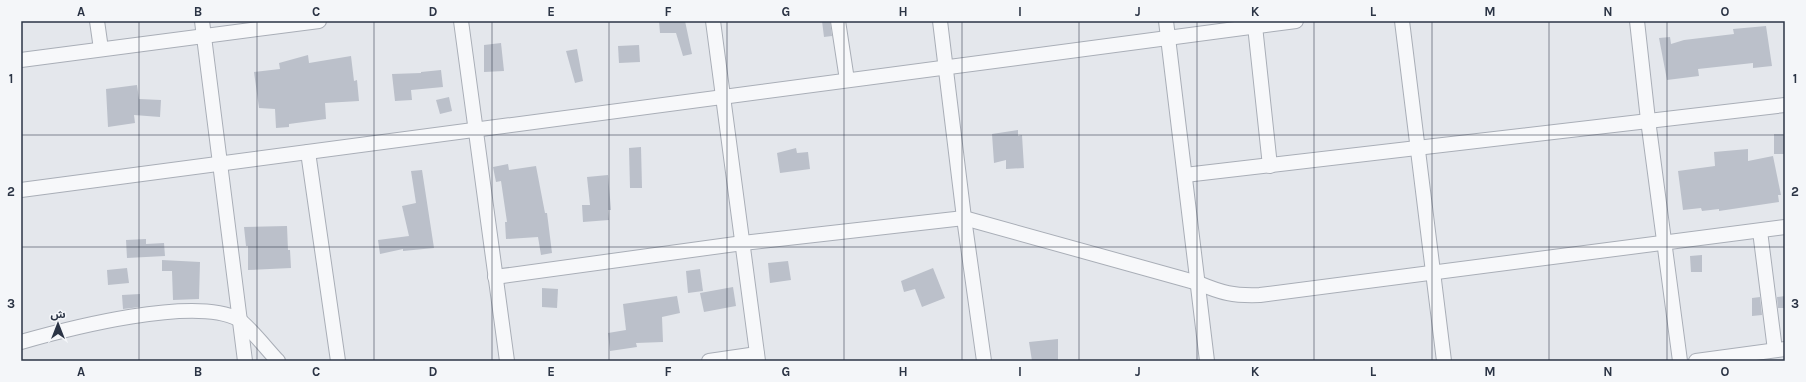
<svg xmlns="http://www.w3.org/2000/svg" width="1806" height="382" font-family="Karla,'Noto Sans Arabic',sans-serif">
  <rect width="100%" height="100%" fill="#e4e7ec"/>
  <g fill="#bbc0ca">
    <path d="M659 21H685L692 54 683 56 676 33H660Z"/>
    <path d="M822 21H830L832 36 824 37Z"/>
    <path d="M1766 26 1772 66 1753 68V63L1698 69 1699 76 1667 80 1659 38 1670 37 1671 44 1684 40 1734 34 1733 29Z"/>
    <path d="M501 43 504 71 484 72V45Z"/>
    <path d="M639 45 640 62 619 63 618 46Z"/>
    <path d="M577 49 583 81 575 83 566 51Z"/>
    <path d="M308 55 309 63 351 56 354 81 357 80 359 101 325 103 326 119 289 124V127L276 128 275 109 259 108 254 72 280 69 279 63Z"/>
    <path d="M441 70 443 87 411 90 412 100 395 101 392 74 421 73V72Z"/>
    <path d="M137 85 139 99 161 100 160 117 134 115 135 123 108 127 106 89Z"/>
    <path d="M449 97 452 111 440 114 436 100Z"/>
    <path d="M1018 130V136L1022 135 1024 168 1006 169V160L994 163 992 134Z"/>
    <rect x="1774" y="134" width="11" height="20"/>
    <path d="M641 147 642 188H630L629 148Z"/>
    <path d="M796 148 797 153 808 152 810 169 780 173 777 153Z"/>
    <path d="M1748 149V161L1773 156 1781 195H1778L1779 202 1719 211V209L1702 211 1701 208 1683 210 1678 171 1715 166 1714 152Z"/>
    <path d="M508 164 509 170 536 166 545 213H547L552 253 541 255 538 237 506 239 505 222H507L501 181 496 182 493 167Z"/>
    <path d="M422 170 434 248 403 251V249L380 254 378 240 409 236 402 206 416 203 411 171Z"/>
    <path d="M608 175 611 210H608L609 220 583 222 582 205H590L587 177Z"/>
    <path d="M287 226 288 250H290L291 268 248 270V246H246L244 227Z"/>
    <path d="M146 239V244L164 243 165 256 127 258 126 240Z"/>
    <path d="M1702 255V272H1691L1690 256Z"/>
    <path d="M162 260 200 262 199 299 173 300 172 271H162Z"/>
    <path d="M788 261 791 280 770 283 768 263Z"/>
    <path d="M127 268 129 283 108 285 107 270Z"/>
    <path d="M933 268 945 298 922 307 915 289 904 292 901 281Z"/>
    <path d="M700 269 703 291 688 293 686 271Z"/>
    <path d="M733 287 736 306 704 312 700 293Z"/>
    <path d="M542 288 558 289 557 308 542 307Z"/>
    <path d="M140 294V307L123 309 122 295Z"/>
    <path d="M677 296 680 313 662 317 663 342 636 343 637 347 610 351 608 333 626 330 623 304Z"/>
    <path d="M1785 296V308H1778L1777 297Z"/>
    <path d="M1760 297 1762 315 1752 316V298Z"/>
    <path d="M1058 339V361H1032L1029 342Z"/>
  </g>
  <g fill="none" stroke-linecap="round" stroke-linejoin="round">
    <g stroke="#a9aeb7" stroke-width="16">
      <g id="street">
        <path d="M97 21 101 49"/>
        <path d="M202 21 245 361"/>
        <path d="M461 21 507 361"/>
        <path d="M713 21 758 361"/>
        <path d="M838 21 847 80"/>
        <path d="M940 21 964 218 984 361"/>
        <path d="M1166 21 1207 361"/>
        <path d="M1402 21 1444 361"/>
        <path d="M1637 21 1648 120 1680 361"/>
        <path d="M1255 26 1270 166"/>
        <path d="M21 60 319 21"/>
        <path d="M308 152 338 361"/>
        <path d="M1185 175 1785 105"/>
        <path d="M21 190 1296 21"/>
        <path d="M1760 231 1775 350"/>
        <path d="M495 277 743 243 964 218 1198 283C1222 293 1233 296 1260 295L1785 227"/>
        <path d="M21 342C70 328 193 296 238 319 246 323 270 353 278 361"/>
        <path d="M709 361 757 354"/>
        <path d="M1696 361 1785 349"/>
      </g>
    </g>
    <use href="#street" stroke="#f7f8fa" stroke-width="14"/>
  </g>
  <path fill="none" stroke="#2b3445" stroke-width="1" stroke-opacity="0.55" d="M139 21V361M257 21V361M374 21V361M492 21V361M609 21V361M727 21V361M844 21V361M962 21V361M1079 21V361M1197 21V361M1314 21V361M1432 21V361M1549 21V361M1667 21V361M21 135H1785M21 247H1785"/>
  <rect width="1806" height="382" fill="none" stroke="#f4f6f9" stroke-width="44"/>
  <g transform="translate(58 324)" stroke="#f4f6f9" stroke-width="3" paint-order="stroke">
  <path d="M0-3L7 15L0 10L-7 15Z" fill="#2b3445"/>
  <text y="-6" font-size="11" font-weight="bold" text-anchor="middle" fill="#2b3445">ش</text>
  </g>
  <rect x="22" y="22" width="1762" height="338" fill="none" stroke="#2b3445" stroke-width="1.5"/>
  <g font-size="13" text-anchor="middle" font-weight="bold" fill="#2b3445">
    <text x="81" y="16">A</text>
    <text x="198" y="16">B</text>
    <text x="316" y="16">C</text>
    <text x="433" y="16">D</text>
    <text x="551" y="16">E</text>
    <text x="668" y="16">F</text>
    <text x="786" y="16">G</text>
    <text x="903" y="16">H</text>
    <text x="1020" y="16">I</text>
    <text x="1138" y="16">J</text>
    <text x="1255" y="16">K</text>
    <text x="1373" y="16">L</text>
    <text x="1490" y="16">M</text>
    <text x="1608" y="16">N</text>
    <text x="1725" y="16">O</text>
    <text x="11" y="83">1</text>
    <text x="1795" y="83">1</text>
    <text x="11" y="196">2</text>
    <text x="1795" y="196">2</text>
    <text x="11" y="308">3</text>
    <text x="1795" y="308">3</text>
    <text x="81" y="376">A</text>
    <text x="198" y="376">B</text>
    <text x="316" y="376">C</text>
    <text x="433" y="376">D</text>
    <text x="551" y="376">E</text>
    <text x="668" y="376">F</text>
    <text x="786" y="376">G</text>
    <text x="903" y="376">H</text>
    <text x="1020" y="376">I</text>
    <text x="1138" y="376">J</text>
    <text x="1255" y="376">K</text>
    <text x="1373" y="376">L</text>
    <text x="1490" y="376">M</text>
    <text x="1608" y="376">N</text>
    <text x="1725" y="376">O</text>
  </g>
</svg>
